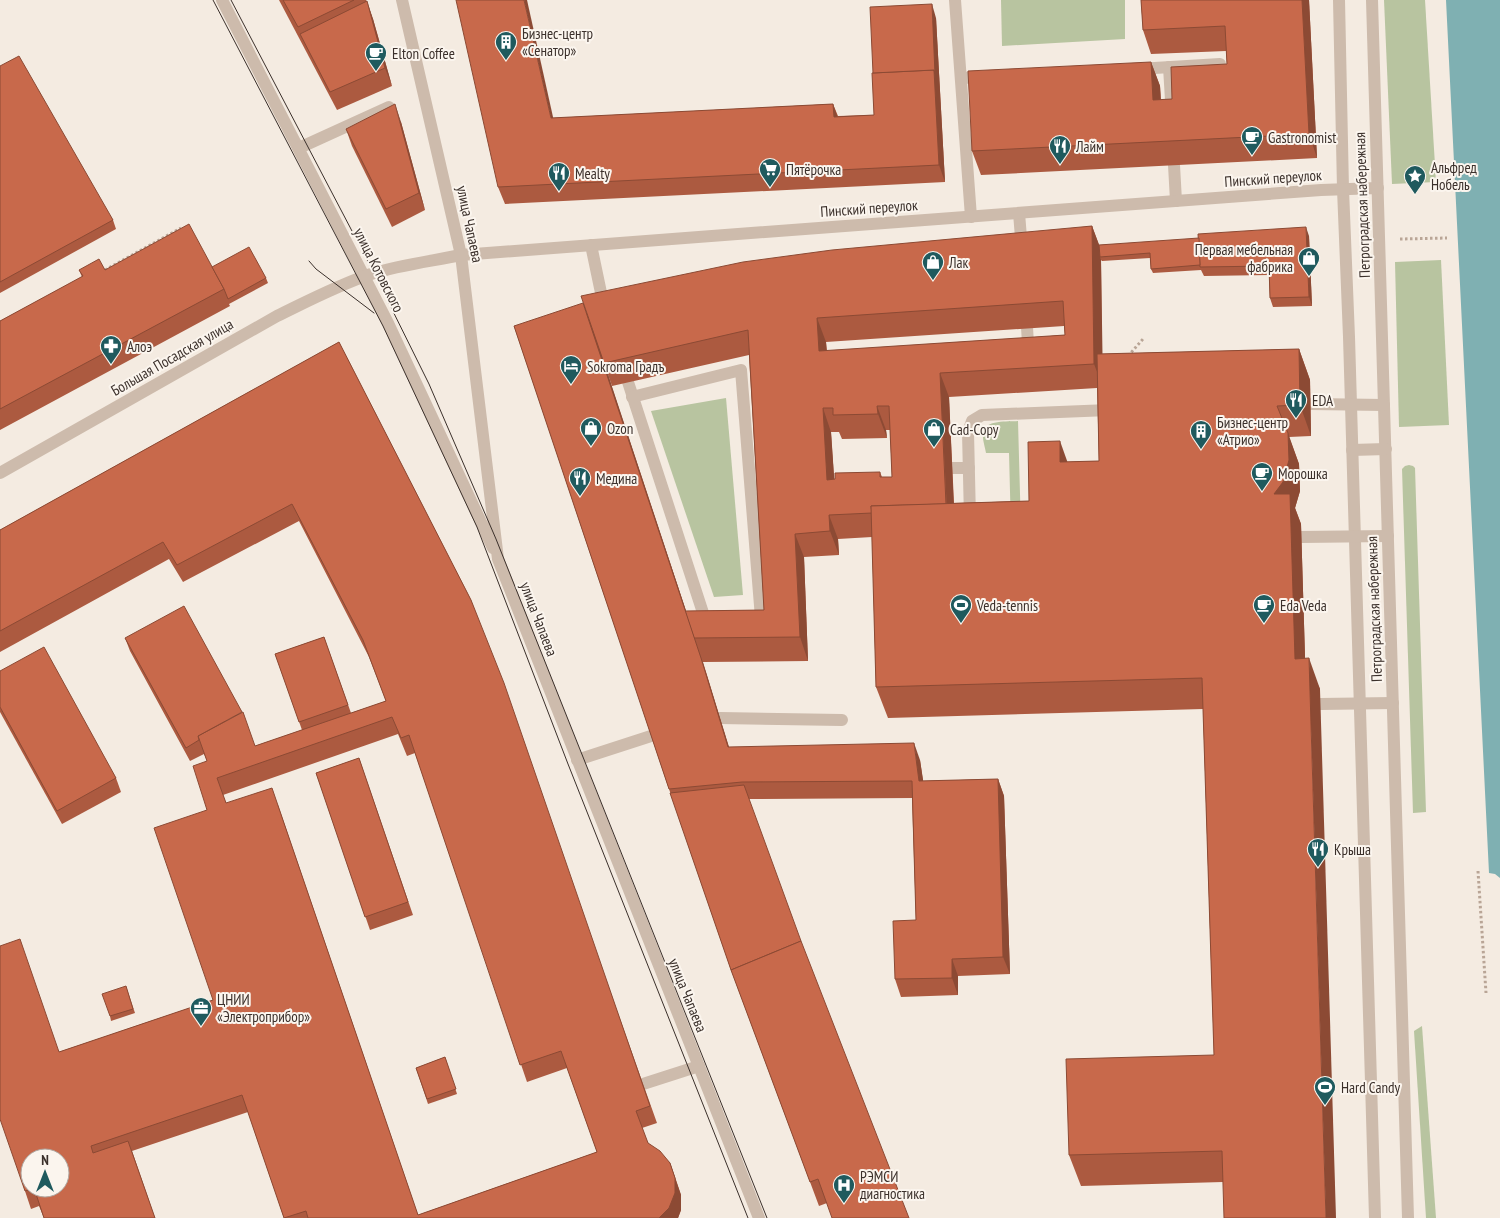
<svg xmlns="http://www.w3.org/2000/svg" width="1500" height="1218" font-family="'PT Sans Narrow',sans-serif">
  <rect width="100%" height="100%" fill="#f4ebe1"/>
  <g fill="#b8c4a0">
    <path d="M1001 0H1125V39L1002 46Z"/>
    <path d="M1384 0H1425L1436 182 1392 184Z"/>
    <path d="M1441 260 1449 425 1399 427 1395 262Z"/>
    <path d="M726 398 743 595 714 597 651 411Z"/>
    <path d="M1018 421 1021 530H1011L1009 453H986C985 447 982 439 983 433 985 419 1008 422 1018 421Z"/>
    <path d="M1409 465 1413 466 1415 468 1426 812 1413 813 1402 469 1405 466Z"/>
    <path d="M1422 1026 1436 1218H1426L1414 1031Z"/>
  </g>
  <path fill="#7fb0b2" d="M1446 0H1500V878L1495 874 1489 873Z"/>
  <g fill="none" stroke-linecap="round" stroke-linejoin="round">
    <g stroke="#b9a596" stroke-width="3" stroke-dasharray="2.5 2.5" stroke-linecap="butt">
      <path d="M1400 239 1447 238"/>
      <path d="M105 270 181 228"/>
      <path d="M1128 356 1143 339"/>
      <path d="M1478 871 1486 993"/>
    </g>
    <g stroke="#cdbbac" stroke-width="12">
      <path d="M222 0 388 323 493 548"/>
      <path d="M402 0 461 255 498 559 759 1218"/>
      <path d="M955 0 971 217"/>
      <path d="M1339 0 1343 189 1349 337 1375 1218"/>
      <path d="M1372 0 1408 1218"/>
      <path d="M1169 67 1172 117"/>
      <path d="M1138 69 1220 64"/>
      <path d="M961 78 986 77"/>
      <path d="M299 148 389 107"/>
      <path d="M1174 165 1176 201"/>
      <path d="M1019 213 1022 250"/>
      <path d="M591 245 604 307"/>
      <path d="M1018 345 1028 344 1027 327"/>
      <path d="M628 382 705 619H712"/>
      <path d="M632 397 741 370 761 618H752"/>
      <path d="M1311 404 1384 405"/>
      <path d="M1352 450 1386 449"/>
      <path d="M952 468H969"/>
      <path d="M0 473 277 316C308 301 338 285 371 274 399 265 432 261 461 255L1321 190 1378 188"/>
      <path d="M970 519 968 432 972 421 982 415 1109 410"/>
      <path d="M1301 537 1388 536"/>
      <path d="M1320 704 1393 703"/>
      <path d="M720 718 842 720"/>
      <path d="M577 760 651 736"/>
      <path d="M643 1084 699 1066"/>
    </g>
    <g stroke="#3b302b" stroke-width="1">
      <path d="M213 0 383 326 477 527 568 764 748 1218"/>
      <path d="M231 0 374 273 429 384 496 539 767 1218"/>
      <path d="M309 261 316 269 374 313"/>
    </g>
  </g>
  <g fill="#ac5a40" fill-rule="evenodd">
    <path d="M279 0H366L373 19 392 86 337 110Z"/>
    <path d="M1141 0H1309L1317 158 981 175 972 151 1151 62 1160 86 1161 100 1172 99 1227 64 1226 51 1151 54 1143 30Z"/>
    <path d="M936 18 945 182 505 204 498 187 553 118 833 104 838 116 874 115 873 73Z"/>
    <path d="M0 66 113 220 116 229 0 293Z"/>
    <path d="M401 122 425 210 392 227 352 146 346 129Z"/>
    <path d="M1092 226 1099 245 1309 236 1312 306 1273 307 1270 298 1269 275 1204 276 1201 270 1153 273 1151 269 1150 258 1102 261 1101 260 1102 354 1299 349 1310 380 1311 436 1289 437 1299 464 1300 491 1295 508 1301 524 1305 658 1320 689 1223 1182 1081 1186 1069 1155 1214 1055 1203 709 888 718 876 687 872 537 838 539 839 555 804 557 808 661 703 662 729 747 920 760 923 781 998 779 1004 796 1010 974 958 976V995L901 997 895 979 916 920 912 798 749 799 827 1203 819 1206 731 970 669 789 514 326ZM1064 326 1065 335 827 351 826 342ZM749 355 764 610 686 611 605 366 612 386ZM1097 388 1099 461 1067 462 1029 501 954 503 949 397ZM886 430H890L892 477H882L880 472 834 479 831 432H839L842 439 887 438Z"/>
    <path d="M212 267 266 278 268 283 229 304 230 306 0 430V321L82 277 79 270Z"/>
    <path d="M339 342 471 600 657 1123 642 1128 648 1143 670 1163 676 1180 681 1195V1210L678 1218H284L248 1112 132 1151 155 1218H44L39 1206 31 1209 25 1191 59 1052 213 1000 207 810V761L204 754 190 761 130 651 125 638 255 746 302 730 275 654 324 637 351 713 386 701 369 657 299 521 183 582 169 559 0 652V530ZM398 734 407 756 415 753 527 1082 567 1068 597 1152 418 1215 278 805 226 803 223 795Z"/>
    <path d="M0 671 116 778 121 792 62 824 0 712Z"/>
    <path d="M359 758 413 915 370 930 316 773Z"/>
    <path d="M126 986 135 1013 111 1021 110 1016Z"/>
    <path d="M445 1057 457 1094 428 1104 416 1068Z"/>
  </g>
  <g fill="#8c4a34">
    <path d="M524 0H527L557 135 551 118Z"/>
    <path d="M1302 0H1309L1317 158 1309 134Z"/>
    <path d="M367 1 373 19 392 86 385 68Z"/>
    <path d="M932 4 936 18 945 182 939 165 934 70Z"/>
    <path d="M1151 62 1160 86 1162 124 1153 100Z"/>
    <path d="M395 104 401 122 425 210 419 193Z"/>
    <path d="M833 104 839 121 834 117Z"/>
    <path d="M1092 226 1101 250 1100 257 1101 260 1103 387 1094 364Z"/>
    <path d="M1306 227 1309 236 1312 306 1309 297Z"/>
    <path d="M583 303 590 320 695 638H694Z"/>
    <path d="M817 318 826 342 828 375 819 351Z"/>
    <path d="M1299 349 1310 380 1311 436 1300 405Z"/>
    <path d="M940 373 949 397 955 534 947 510Z"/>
    <path d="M877 406 886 430 887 438 878 414Z"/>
    <path d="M823 408 831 432 836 504 827 480Z"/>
    <path d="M1288 433 1299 464 1300 491 1295 508 1301 524 1306 689 1295 659 1274 494Z"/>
    <path d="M1060 441 1071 472 1060 462Z"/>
    <path d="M829 515 838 539 839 555 830 531Z"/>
    <path d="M795 534 804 557 808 661 800 637Z"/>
    <path d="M697 646 707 676 734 764 728 747Z"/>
    <path d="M1309 658 1320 689 1336 1218H1326Z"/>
    <path d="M914 743 920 760 926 799 919 781Z"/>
    <path d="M998 779 1004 796 1010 974 1003 957Z"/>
    <path d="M952 959 958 976V995L952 978Z"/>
    <path d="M670 1163 681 1195V1210L678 1218H659Z"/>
  </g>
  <g fill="#c8694b" stroke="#8c4a34" fill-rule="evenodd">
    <path d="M283 0H354L298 27Z"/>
    <path d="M456 0H524L551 118 833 104 834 117 874 115 872 73 934 70 939 165 498 187Z"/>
    <path d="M1141 0H1302L1309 134 972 151 968 71 1151 62 1153 100 1172 99 1171 67 1227 64 1225 26 1143 30Z"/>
    <path d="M367 1 385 68 330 92 300 34Z"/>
    <path d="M932 4 935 74 934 70 873 73 870 7Z"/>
    <path d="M19 56 113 220 0 282V66Z"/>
    <path d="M395 104 419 193 386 209 346 129Z"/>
    <path d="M189 224 224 289 0 409V321L83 276 79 270 99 259 105 270Z"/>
    <path d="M1092 226 1094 364 940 373 946 504 871 506 872 513 829 515 830 531 795 534 800 637 694 638 685 611 764 610 748 330 604 363 581 296 743 262 832 250ZM1063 301 1065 335 819 351 817 318ZM877 406H889L892 477H880V472L835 473V479L827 480 823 408H833V415L878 414Z"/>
    <path d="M1306 227 1309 297 1270 298 1269 266 1200 267 1198 234Z"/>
    <path d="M1199 238 1200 265 1151 269 1150 253 1100 257 1099 245Z"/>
    <path d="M249 247 266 278 228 299 224 289 212 267Z"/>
    <path d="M583 303 701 658 728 747 914 743 919 781 998 779 1003 957 952 959V978L895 979 893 921 916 920 912 781 742 782 669 789 514 326Z"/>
    <path d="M339 342 471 600 504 683 650 1106 636 1111 648 1143 660 1151 670 1163 675 1178V1193L669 1208 659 1218H308L306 1211 284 1218 242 1095 91 1146 93 1153 128 1141 155 1218H44L34 1188 25 1191 0 1119V946L20 939 59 1052 213 1000 154 828 207 810 193 766 207 761 198 736 243 712 255 746 386 701 363 640 292 504 177 565 163 542 0 631V530ZM392 717 401 738 409 735 520 1065 561 1051 597 1152 418 1215 272 788 226 803 217 778ZM30 1158H60V1188H30Z"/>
    <path d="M1299 349 1300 405 1277 406 1288 433 1289 460 1283 482 1274 494H1290L1295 659 1309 658 1326 1218H1224L1222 1151 1069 1155 1066 1059 1214 1055 1202 678 876 687 871 506 1029 501 1028 442 1060 441V462L1099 461 1097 354Z"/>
    <path d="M184 606 242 712 198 736 199 740 186 748 125 638Z"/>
    <path d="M324 637 348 705 299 722 275 654Z"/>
    <path d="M44 647 116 778 57 811 0 707V671Z"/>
    <path d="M359 758 408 902 365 917 316 773Z"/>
    <path d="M744 785 801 941 731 970 670 793Z"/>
    <path d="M801 941 909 1218H832L818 1179 810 1182 731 970Z"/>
    <path d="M126 986 133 1009 110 1016 102 994Z"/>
    <path d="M445 1057 456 1089 427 1099 416 1068Z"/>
  </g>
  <defs>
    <g id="building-pin" transform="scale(1.125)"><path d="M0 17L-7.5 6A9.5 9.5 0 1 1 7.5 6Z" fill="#1f5a5e" stroke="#fbf5ee"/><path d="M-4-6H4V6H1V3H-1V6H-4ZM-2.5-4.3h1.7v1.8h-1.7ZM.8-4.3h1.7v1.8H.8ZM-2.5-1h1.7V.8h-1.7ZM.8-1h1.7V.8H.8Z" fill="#fff"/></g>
    <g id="cafe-pin" transform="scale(1.125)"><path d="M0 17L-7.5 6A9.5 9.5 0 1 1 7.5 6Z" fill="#1f5a5e" stroke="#fbf5ee"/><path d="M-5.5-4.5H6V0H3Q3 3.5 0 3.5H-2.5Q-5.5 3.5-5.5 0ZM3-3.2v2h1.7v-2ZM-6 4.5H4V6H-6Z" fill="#fff"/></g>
    <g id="restaurant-pin" transform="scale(1.125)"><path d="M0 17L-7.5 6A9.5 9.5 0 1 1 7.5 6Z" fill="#1f5a5e" stroke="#fbf5ee"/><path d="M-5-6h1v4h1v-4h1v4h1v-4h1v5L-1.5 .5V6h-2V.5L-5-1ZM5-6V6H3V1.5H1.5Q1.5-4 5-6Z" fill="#fff"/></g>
    <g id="supermarket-pin" transform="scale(1.125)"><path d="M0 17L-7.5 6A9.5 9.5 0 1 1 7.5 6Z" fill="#1f5a5e" stroke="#fbf5ee"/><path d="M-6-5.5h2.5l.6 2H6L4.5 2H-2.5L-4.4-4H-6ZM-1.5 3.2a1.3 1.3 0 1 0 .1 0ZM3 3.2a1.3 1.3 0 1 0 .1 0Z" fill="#fff"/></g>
    <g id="sight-pin" transform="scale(1.125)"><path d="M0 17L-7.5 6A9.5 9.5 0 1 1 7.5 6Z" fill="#1f5a5e" stroke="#fbf5ee"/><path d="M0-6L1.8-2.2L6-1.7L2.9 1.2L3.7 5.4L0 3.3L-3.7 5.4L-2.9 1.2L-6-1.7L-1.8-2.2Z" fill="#fff"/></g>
    <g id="shop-pin" transform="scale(1.125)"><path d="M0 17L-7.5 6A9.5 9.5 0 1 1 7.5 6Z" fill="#1f5a5e" stroke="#fbf5ee"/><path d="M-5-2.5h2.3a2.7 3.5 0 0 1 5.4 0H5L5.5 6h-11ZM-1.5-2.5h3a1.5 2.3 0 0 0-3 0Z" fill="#fff"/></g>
    <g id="pharmacy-pin" transform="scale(1.125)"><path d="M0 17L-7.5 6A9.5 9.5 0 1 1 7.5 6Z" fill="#1f5a5e" stroke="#fbf5ee"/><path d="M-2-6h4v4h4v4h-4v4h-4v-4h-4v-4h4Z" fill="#fff"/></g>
    <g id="hotel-pin" transform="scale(1.125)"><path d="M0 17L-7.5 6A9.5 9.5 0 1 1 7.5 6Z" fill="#1f5a5e" stroke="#fbf5ee"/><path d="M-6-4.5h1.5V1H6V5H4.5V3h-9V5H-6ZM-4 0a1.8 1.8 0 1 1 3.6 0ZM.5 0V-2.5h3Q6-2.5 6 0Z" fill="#fff"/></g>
    <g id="stadium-pin" transform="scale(1.125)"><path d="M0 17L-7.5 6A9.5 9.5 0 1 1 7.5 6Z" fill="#1f5a5e" stroke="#fbf5ee"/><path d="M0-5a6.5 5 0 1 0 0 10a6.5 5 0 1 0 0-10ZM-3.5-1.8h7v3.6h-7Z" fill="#fff"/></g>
    <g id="office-pin" transform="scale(1.125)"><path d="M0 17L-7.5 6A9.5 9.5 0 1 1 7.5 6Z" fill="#1f5a5e" stroke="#fbf5ee"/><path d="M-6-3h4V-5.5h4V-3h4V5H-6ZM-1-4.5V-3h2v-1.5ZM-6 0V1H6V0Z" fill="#fff"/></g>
    <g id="hospital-pin" transform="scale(1.125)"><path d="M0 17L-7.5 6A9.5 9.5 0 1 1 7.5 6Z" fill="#1f5a5e" stroke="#fbf5ee"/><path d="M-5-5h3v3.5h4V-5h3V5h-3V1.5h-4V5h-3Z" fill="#fff"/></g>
  </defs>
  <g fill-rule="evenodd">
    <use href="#building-pin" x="506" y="42"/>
    <use href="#cafe-pin" x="376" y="53"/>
    <use href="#cafe-pin" x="1252" y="137"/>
    <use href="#restaurant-pin" x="1060" y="146"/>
    <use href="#supermarket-pin" x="770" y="169"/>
    <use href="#restaurant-pin" x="559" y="173"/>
    <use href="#sight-pin" x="1415" y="176"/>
    <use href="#shop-pin" x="1309" y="258"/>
    <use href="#shop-pin" x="933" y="262"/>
    <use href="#pharmacy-pin" x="111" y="346"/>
    <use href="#hotel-pin" x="571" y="366"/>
    <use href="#restaurant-pin" x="1296" y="400"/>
    <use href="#shop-pin" x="591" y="428"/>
    <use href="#shop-pin" x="934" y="429"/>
    <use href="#building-pin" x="1201" y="431"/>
    <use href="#cafe-pin" x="1262" y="473"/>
    <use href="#restaurant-pin" x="580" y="478"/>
    <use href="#stadium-pin" x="961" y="605"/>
    <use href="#cafe-pin" x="1264" y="605"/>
    <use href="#restaurant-pin" x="1318" y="849"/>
    <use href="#office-pin" x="201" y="1008"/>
    <use href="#stadium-pin" x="1325" y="1087"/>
    <use href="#hospital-pin" x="844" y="1185"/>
  </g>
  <g text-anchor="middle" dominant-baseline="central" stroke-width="4" stroke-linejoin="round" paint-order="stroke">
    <g font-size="15" fill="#3b302b" stroke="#fbf5ee" text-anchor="start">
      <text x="522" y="33">Бизнес-центр<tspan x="522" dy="17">«Сенатор»</tspan></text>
      <text x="392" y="53">Elton Coffee</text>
      <text x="1268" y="137">Gastronomist</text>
      <text x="1076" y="146">Лайм</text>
      <text x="1431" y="167">Альфред<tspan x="1431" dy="17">Нобель</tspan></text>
      <text x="786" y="169">Пятёрочка</text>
      <text x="575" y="173">Mealty</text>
      <text x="1293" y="249" text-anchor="end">Первая мебельная<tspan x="1293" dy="17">фабрика</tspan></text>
      <text x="949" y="262">Лак</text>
      <text x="127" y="346">Алоэ</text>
      <text x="587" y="366">Sokroma Градъ</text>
      <text x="1312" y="400">EDA</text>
      <text x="1217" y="422">Бизнес-центр<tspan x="1217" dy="17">«Атрио»</tspan></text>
      <text x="607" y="428">Ozon</text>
      <text x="950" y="429">Cad-Copy</text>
      <text x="1278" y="473">Морошка</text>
      <text x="596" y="478">Медина</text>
      <text x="977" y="605">Veda-tennis</text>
      <text x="1280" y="605">Eda Veda</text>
      <text x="1334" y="849">Крыша</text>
      <text x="217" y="999">ЦНИИ<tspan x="217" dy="17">«Электроприбор»</tspan></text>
      <text x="1341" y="1087">Hard Candy</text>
      <text x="860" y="1176">РЭМСИ<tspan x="860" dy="17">диагностика</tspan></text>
    </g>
    <g font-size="15" fill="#3b302b" stroke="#fbf5ee">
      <text transform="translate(1273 178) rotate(-4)">Пинский переулок</text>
      <text transform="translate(1362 205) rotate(-92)">Петроградская набережная</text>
      <text transform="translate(869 208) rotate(-4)">Пинский переулок</text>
      <text transform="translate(470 224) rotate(78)">улица Чапаева</text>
      <text transform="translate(379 270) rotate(63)">улица Котовского</text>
      <text transform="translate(172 357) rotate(-30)">Большая Посадская улица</text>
      <text transform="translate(1374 609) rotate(-92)">Петроградская набережная</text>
      <text transform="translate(539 619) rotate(69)">улица Чапаева</text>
      <text transform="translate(688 995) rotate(68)">улица Чапаева</text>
    </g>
  </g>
  <g transform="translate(45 1173)"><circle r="24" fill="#fbf5ee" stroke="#aea6a0"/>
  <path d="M0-4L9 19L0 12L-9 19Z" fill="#1f5a5e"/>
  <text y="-8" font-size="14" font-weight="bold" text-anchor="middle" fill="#3b302b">N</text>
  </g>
</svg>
